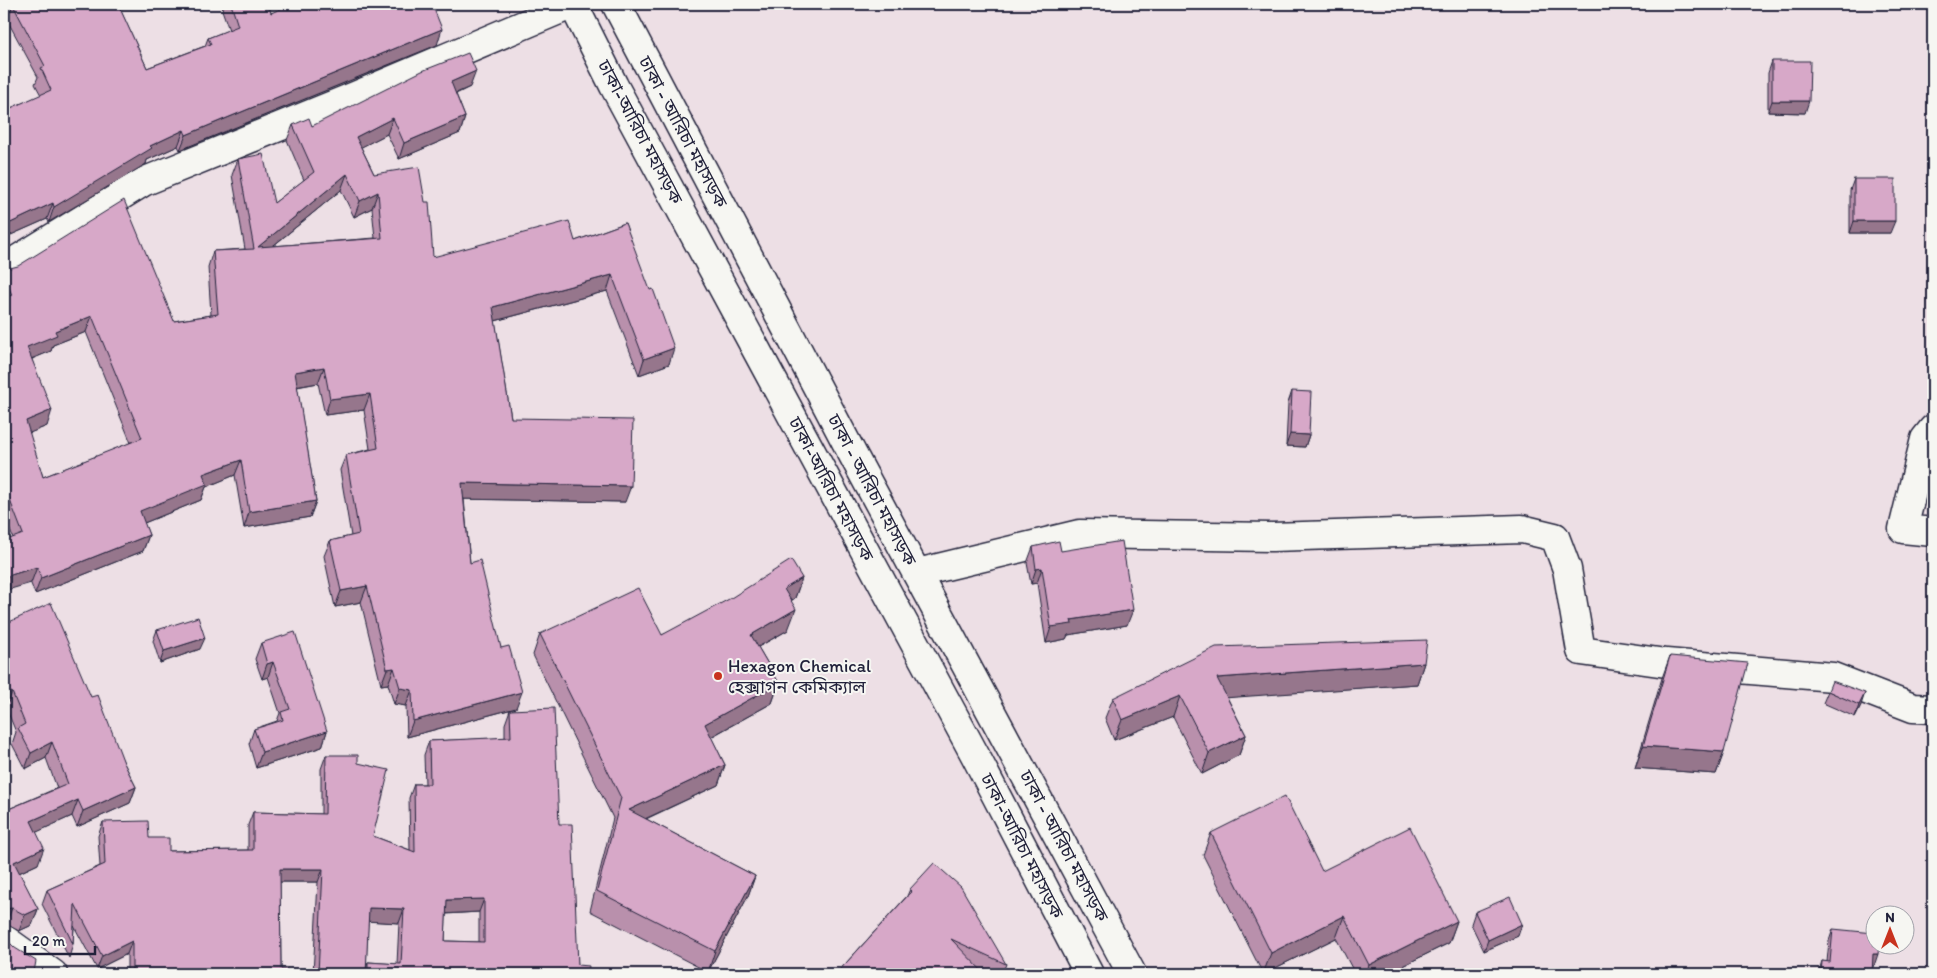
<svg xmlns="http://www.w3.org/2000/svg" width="1937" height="978" font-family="Itim,'Noto Sans Bengali',sans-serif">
  <rect width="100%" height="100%" fill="#eddfe5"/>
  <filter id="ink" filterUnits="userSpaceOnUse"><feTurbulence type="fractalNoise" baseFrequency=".02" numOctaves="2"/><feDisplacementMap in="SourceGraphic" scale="10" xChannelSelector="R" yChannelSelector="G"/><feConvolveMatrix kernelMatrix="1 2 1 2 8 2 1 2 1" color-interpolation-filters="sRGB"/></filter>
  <g filter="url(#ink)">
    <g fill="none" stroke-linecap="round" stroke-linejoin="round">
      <g stroke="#22223b" stroke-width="31">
        <g id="minor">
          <path d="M4 268 143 182 355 96 573 4"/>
          <path d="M1933 429 1925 439 1903 529 1933 532"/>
          <path d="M917 573 1079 534 1272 537 1522 529 1555 537 1567 569 1581 651 1666 663 1833 677 1913 708 1933 709"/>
          <path d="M4 939 53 974"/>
        </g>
      </g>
      <g stroke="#22223b" stroke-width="31">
        <g id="highway">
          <path d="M573 4 614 86 975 755 1089 974"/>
          <path d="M616 4 853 455 1132 974"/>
        </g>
      </g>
      <use href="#minor" stroke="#f6f6f2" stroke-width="28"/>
      <use href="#highway" stroke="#f6f6f2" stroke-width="28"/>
    </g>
    <g fill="#b990ac" stroke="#22223b" fill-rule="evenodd">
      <path d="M4 4H130L120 9 147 68 205 46 208 38 229 30 222 10 224 4H268L271 13 308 6 437 45 180 150 178 146 147 160 146 164 49 222 47 219 4 238V111L41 95 35 84 38 77 7 20Z"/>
      <path d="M1772 61 1805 113 1768 112V73Z"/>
      <path d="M470 87 456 94 465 117 460 133 399 159 387 134 361 147 374 174 433 257 575 241 625 223 669 364 639 375 607 291 495 321 511 418 625 502 464 499 470 563 501 648 516 708 407 737 406 706 394 704 388 684 381 685 361 602 335 607 324 556 330 541 351 536 340 470 346 455 370 449 364 410 325 415 318 383 297 387 316 501 310 517 244 528 235 475 206 487 201 500 144 523 149 535 143 551 35 594 4 515V265L174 321 211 315 208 267 213 251 245 249 232 175 238 159 274 203 304 180 287 140 293 125 312 126ZM341 190 354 217 372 208 375 238 273 246ZM86 332 131 443 43 477 29 433 47 426 32 359 51 351 53 345Z"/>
      <path d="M1854 179 1890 233H1850V190Z"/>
      <path d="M1292 391 1309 435 1305 447 1286 446 1288 403Z"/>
      <path d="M1033 547 1061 551 1127 625 1068 635 1066 639 1046 643 1037 583 1031 584 1027 563Z"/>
      <path d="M802 578 795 598 791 601 788 630 758 647 779 683 772 703 711 737 725 765 718 785 646 819 755 876 748 896 708 972 590 911 613 818 533 655 540 634 662 635Z"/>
      <path d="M7 623 91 697 136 787 130 803 77 827 72 816 36 832 38 864 19 873 38 909 32 925 19 931 6 924H4V811L57 788 46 758 25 769 12 744 16 732 6 708Z"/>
      <path d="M157 630 200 649 160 663 153 641Z"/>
      <path d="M261 643 327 731 322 747 256 768 249 744 254 729 277 721 280 713 268 677 262 679 255 659Z"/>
      <path d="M1670 656 1724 752 1716 774 1635 768 1662 678Z"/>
      <path d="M1424 663 1417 684 1227 697 1246 735 1239 755 1202 774 1173 717 1114 740 1105 718 1113 698Z"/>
      <path d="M1828 691 1861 705 1855 717 1823 703Z"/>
      <path d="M510 710 559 824 578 965 588 973 598 974H313L318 882H280L281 969 287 974H127V954L97 969 74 926 73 944 69 958 42 904 47 890 100 866 98 836 103 822 149 838 169 851 248 850V825L253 812 321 814V769L326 755 358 763 373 836 410 850 409 798 414 784H425L424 755 429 741 505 738V724ZM479 912V942L445 941 446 914ZM368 921 399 923 397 964 368 962 366 969Z"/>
      <path d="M1211 833 1322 871 1457 921 1449 943 1386 974H1355L1336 938 1263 974 1203 855Z"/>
      <path d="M910 889 1006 964 1002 974H836L907 896Z"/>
      <path d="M1475 912 1518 936 1484 951 1471 924Z"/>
      <path d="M1833 929 1874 966H1873L1872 974H1818L1822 961 1827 962 1829 941Z"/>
    </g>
    <g fill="#96768c" stroke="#22223b">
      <path d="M113 4H130L109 14Z"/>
      <path d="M13 5 7 20 4 22V9Z"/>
      <path d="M442 29 437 45 180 150 186 135Z"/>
      <path d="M476 71 470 87 445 98 451 82Z"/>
      <path d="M1772 101H1809L1805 113 1768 112Z"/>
      <path d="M465 117 460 133 399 159 404 143Z"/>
      <path d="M393 118 387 134 350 153 356 137Z"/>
      <path d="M184 130 178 146 147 160 146 164 49 222 54 207 150 146Z"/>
      <path d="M347 174 341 190 252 263 258 247Z"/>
      <path d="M378 192 372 208 354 217 360 201Z"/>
      <path d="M53 203 47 219 4 238V226Z"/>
      <path d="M1854 221H1895L1890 233H1850Z"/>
      <path d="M612 275 607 291 487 323 493 307Z"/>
      <path d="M92 316 86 332 53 345 51 351 21 363 27 347 55 331Z"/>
      <path d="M674 348 669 364 639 375 644 359Z"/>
      <path d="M324 367 318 383 289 388 295 372Z"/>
      <path d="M370 394 364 410 325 415 330 399Z"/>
      <path d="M52 410 47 426 20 437 26 421Z"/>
      <path d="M1290 434 1309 435 1305 447 1286 446Z"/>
      <path d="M241 460 235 475 206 487 201 500 134 527 140 511 203 474Z"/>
      <path d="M462 483 631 486 625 502 456 499Z"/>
      <path d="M316 501 310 517 244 528 249 512Z"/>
      <path d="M149 535 143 551 35 594 41 578Z"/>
      <path d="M37 567 31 583 4 591V577Z"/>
      <path d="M1042 568 1037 583 1031 584 1036 569Z"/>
      <path d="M802 578 795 598 776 610 784 589Z"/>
      <path d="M367 586 361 602 335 607 341 591Z"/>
      <path d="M796 609 788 630 744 655 751 635Z"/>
      <path d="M1133 610 1127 625 1068 635 1066 639 1046 643 1051 627 1071 620Z"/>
      <path d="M205 638 200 649 160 663 164 651Z"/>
      <path d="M273 662 268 677 262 679 267 664Z"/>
      <path d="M1424 663 1417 684 1210 699 1217 678Z"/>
      <path d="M394 668 388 684 381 685 387 669Z"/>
      <path d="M779 683 772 703 698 744 705 724Z"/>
      <path d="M400 688 412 690 406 706 394 704Z"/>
      <path d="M12 692 6 708 4 709V695Z"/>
      <path d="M522 692 516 708 407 737 413 721Z"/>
      <path d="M1865 693 1861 705 1855 717 1859 705Z"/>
      <path d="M1180 696 1173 717 1114 740 1122 720Z"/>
      <path d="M327 731 322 747 256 768 262 752Z"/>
      <path d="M1246 735 1239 755 1202 774 1209 753Z"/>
      <path d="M52 742 46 758 25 769 31 753Z"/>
      <path d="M1643 746 1724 752 1716 774 1635 768Z"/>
      <path d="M725 765 718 785 621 830 629 810Z"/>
      <path d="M136 787 130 803 77 827 83 811Z"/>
      <path d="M78 800 72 816 26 837 31 821Z"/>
      <path d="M44 848 38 864 8 878 14 862Z"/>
      <path d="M280 869H323L318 882H275Z"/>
      <path d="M755 876 748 896 708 972 715 951Z"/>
      <path d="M484 899 479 912 442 914 447 900Z"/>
      <path d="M12 908 6 924H4V909Z"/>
      <path d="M369 908 404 909 399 923 364 921Z"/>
      <path d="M38 909 32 925 19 931 25 915Z"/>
      <path d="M1344 916 1336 938 1263 974 1271 953Z"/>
      <path d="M1457 921 1449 943 1386 974H1365L1369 965Z"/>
      <path d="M1522 924 1518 936 1484 951 1488 940Z"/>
      <path d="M132 941 127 954 97 969 102 956Z"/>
      <path d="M1873 954H1878L1874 966 1869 965Z"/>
    </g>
    <g fill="#d7a8c8" stroke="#22223b" fill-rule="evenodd">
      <path d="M4 4H118L147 68 211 44 208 38 238 26 231 4H268L271 13 292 4H302L308 6 316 4H432L442 29 186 135 184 130 150 146 152 148 54 207 53 203 4 226V111L51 90 41 68 45 66 13 5 4 9Z"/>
      <path d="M468 53 476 71 451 82 465 117 404 143 393 118 356 137 374 174 419 167 425 202H429L433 257 569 221 575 241 625 223 650 290 653 289 674 348 644 359 612 275 493 307 511 418 633 420 631 486 462 483 470 563 480 560 501 648 509 646 522 692 413 721 412 690 400 688 394 668 387 669 367 586 341 591 330 541 359 534 346 455 378 448 370 394 330 399 324 367 295 372 316 501 249 512 241 460 203 474 207 484 140 511 149 535 41 578 37 567 4 577V541L23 534 4 485V395H5L4 393V298L12 295 4 276V265L10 268 18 266 124 200 174 321 218 314 213 251 254 249 238 159 263 154 274 203 314 172 293 125 309 118 312 126 422 71ZM347 174 360 201 378 192 382 238 258 247ZM92 316 142 438 43 477 26 421 52 410 27 347 57 335 55 331Z"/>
      <path d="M1772 61H1810L1809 101H1772Z"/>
      <rect x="1854" y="179" width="41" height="42"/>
      <path d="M1292 391 1311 392 1309 435 1290 434Z"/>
      <path d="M1059 541 1061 551 1122 541 1133 610 1071 620 1072 624 1051 627 1042 568 1036 569 1033 547Z"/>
      <path d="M791 560 802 578 784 589 796 609 751 635 779 683 705 724 725 765 629 810 755 876 715 951 597 891 621 798 540 634 638 588 662 635 731 598Z"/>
      <path d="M51 603 91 697 98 695 124 763 136 787 83 811 78 800 31 821 44 848 14 862 38 909 25 915 12 908 4 909V811L68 784 52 742 31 753 18 728 25 724 12 692 4 695V615L7 623Z"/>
      <path d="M198 617 205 638 164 651 157 630Z"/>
      <path d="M295 632 327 731 262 752 254 729 283 720 281 712 290 709 273 662 267 664 261 643Z"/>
      <path d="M1427 640 1424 663 1217 678 1246 735 1209 753 1180 696 1122 720 1113 698 1216 647Z"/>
      <path d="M1670 656 1748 663 1724 752 1643 746Z"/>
      <path d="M1832 681 1865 693 1859 705 1828 691Z"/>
      <path d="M554 708 559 824H572L578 965 589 966 588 973H598V974H368V962L401 964 404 909 369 908 366 974H318L323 869H280L281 969H287V974H132V941L102 956 75 904 73 944 47 890 105 864 103 822 148 821 149 838H169V851L253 850V812L325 814 326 755H358V763L389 770 373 836 415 852 414 784H430L429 741 511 737 510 710ZM484 899V942L445 941 447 900Z"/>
      <path d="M1285 796 1322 871 1410 827 1457 921 1369 965 1344 916 1271 953 1211 833Z"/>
      <path d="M934 863 961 887 1006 964 951 939 985 974H836L912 891 910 889Z"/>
      <path d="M1510 897 1522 924 1488 940 1475 912Z"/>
      <path d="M1833 929 1874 933V946H1879L1878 954H1873L1872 974H1821L1822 961 1830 962Z"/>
      <path d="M4 937 15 948 36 961 34 972 74 974H4Z"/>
    </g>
  </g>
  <circle fill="#c8321e" stroke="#f6f6f2" stroke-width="2" cx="718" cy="676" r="5"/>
  <g text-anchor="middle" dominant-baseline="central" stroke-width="4" stroke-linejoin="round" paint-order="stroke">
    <g font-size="18" fill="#22223b" stroke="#f6f6f2">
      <text transform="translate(640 132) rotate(62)">ঢাকা-আরিচা মহাসড়ক</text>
      <text transform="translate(683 132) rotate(62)">ঢাকা - আরিচা মহাসড়ক</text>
      <text transform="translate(831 489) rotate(62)">ঢাকা-আরিচা মহাসড়ক</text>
      <text transform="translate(872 490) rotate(62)">ঢাকা - আরিচা মহাসড়ক</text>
      <text transform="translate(1022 846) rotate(63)">ঢাকা-আরিচা মহাসড়ক</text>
      <text transform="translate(1064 846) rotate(62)">ঢাকা - আরিচা মহাসড়ক</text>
    </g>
    <g font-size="18" fill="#22223b" stroke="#f6f6f2" text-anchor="start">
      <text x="728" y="666">Hexagon Chemical<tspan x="728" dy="21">হেক্সাগন কেমিক্যাল</tspan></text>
    </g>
  </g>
  <rect width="1937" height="978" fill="none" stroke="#f6f6f2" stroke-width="20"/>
  <rect x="10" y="10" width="1917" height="958" fill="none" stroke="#22223b" stroke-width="2" filter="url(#ink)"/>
  <g transform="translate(1890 930)"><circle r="24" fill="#f6f6f2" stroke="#a1a1a9"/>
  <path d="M0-4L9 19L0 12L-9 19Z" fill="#c8321e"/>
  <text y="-8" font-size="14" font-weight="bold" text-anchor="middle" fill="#22223b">N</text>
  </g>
  <path d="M25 946v8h70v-8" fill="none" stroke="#22223b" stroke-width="2.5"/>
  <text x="32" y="946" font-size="15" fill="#22223b" stroke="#f6f6f2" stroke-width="4" paint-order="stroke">20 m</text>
</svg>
